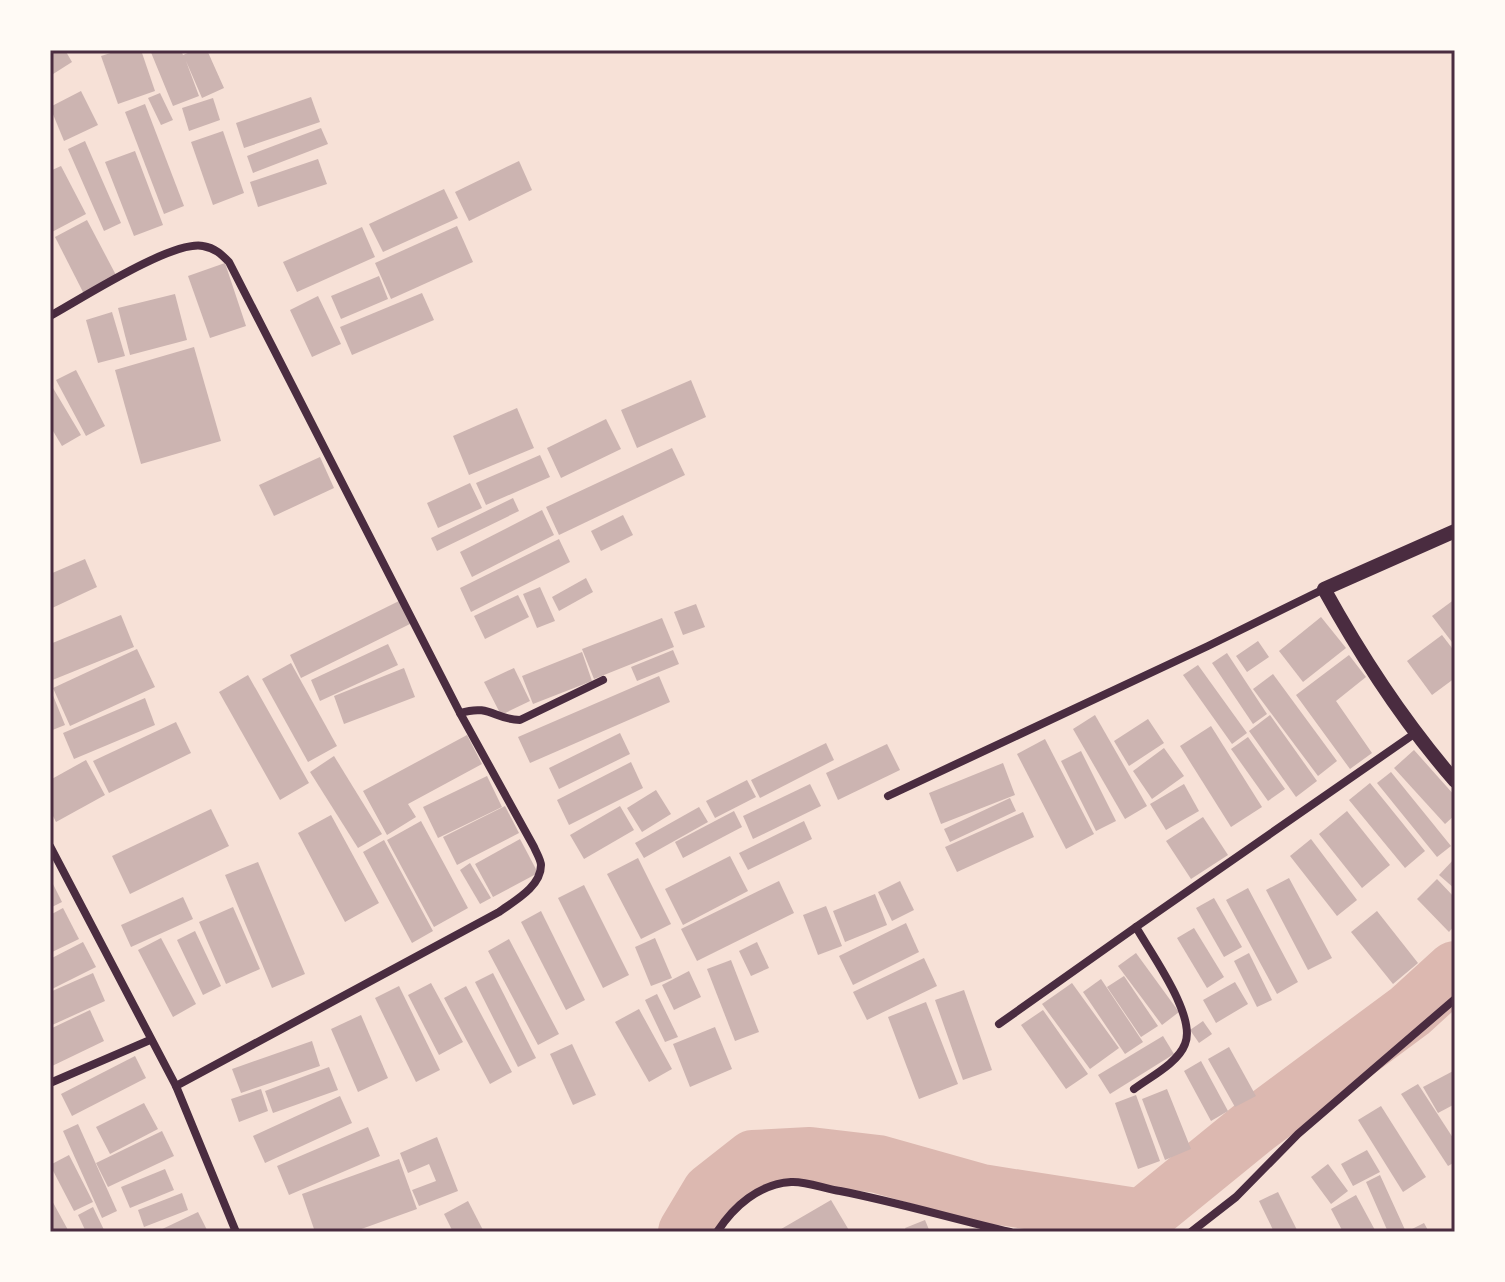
<svg xmlns="http://www.w3.org/2000/svg" width="1505" height="1282" font-family="'Zilla Slab',serif">
  <rect width="100%" height="100%" fill="#f7e1d7"/>
  <g fill="none" stroke-linecap="round" stroke-linejoin="round">
    <path stroke="#dcb8b0" stroke-width="58" d="M687 1232 711 1192 753 1159 810 1156 878 1164 981 1193 1142 1218 1255 1126 1410 1011 1455 970"/>
  </g>
  <g fill="#ccb4b1">
    <path d="M50 50H65L72 62 50 76Z"/>
    <path d="M120 50H141L155 91 118 104 101 56Z"/>
    <path d="M150 50H181L183 55 195 50H207L224 88 202 98 186 61 199 96 173 106Z"/>
    <path d="M81 91 98 125 64 141 50 107Z"/>
    <path d="M160 93 173 120 161 125 148 98Z"/>
    <path d="M311 97 320 122 244 148 236 123Z"/>
    <path d="M213 98 220 120 189 131 182 108Z"/>
    <path d="M145 104 184 206 164 214 125 112Z"/>
    <path d="M321 128 328 144 253 173 247 156Z"/>
    <path d="M223 131 244 193 213 205 191 142Z"/>
    <path d="M85 141 121 223 104 231 68 149Z"/>
    <path d="M135 151 163 225 134 236 105 162Z"/>
    <path d="M318 159 327 184 258 207 250 182Z"/>
    <path d="M519 161 532 190 469 221 455 192Z"/>
    <path d="M61 166 86 214 50 233V171Z"/>
    <path d="M444 189 458 218 383 252 369 224Z"/>
    <path d="M87 220 117 277 84 294 55 237Z"/>
    <path d="M457 226 473 262 391 299 375 263Z"/>
    <path d="M362 227 375 257 297 292 283 262Z"/>
    <path d="M225 263 246 326 210 338 188 276Z"/>
    <path d="M379 276 388 299 341 319 331 296Z"/>
    <path d="M422 293 434 320 352 355 340 327Z"/>
    <path d="M175 294 187 340 130 355 118 308Z"/>
    <path d="M318 296 341 344 312 357 290 310Z"/>
    <path d="M112 312 125 356 98 363 86 320Z"/>
    <path d="M194 347 221 441 141 464 115 370Z"/>
    <path d="M76 370 105 426 86 436 56 380Z"/>
    <path d="M691 380 706 417 637 448 621 410Z"/>
    <path d="M50 383 81 435 62 446 50 426Z"/>
    <path d="M517 408 534 448 469 475 453 436Z"/>
    <path d="M606 419 621 449 561 478 547 448Z"/>
    <path d="M672 448 685 475 559 535 546 507Z"/>
    <path d="M540 455 550 477 486 505 476 483Z"/>
    <path d="M320 457 334 488 274 516 259 485Z"/>
    <path d="M470 483 482 508 438 528 427 503Z"/>
    <path d="M513 498 519 511 437 551 431 538Z"/>
    <path d="M542 510 554 535 472 577 460 552Z"/>
    <path d="M623 515 633 535 601 551 591 531Z"/>
    <path d="M559 539 570 562 471 612 460 588Z"/>
    <path d="M85 559 97 587 50 609V574Z"/>
    <path d="M586 578 593 592 559 611 552 597Z"/>
    <path d="M540 587 555 621 537 628 523 594Z"/>
    <path d="M518 595 529 617 485 639 474 616Z"/>
    <path d="M1455 599V646L1432 616Z"/>
    <path d="M401 600 412 623 301 678 290 655Z"/>
    <path d="M696 604 705 627 683 635 674 612Z"/>
    <path d="M121 615 134 647 50 681V644Z"/>
    <path d="M1321 617 1346 648 1303 682 1279 651Z"/>
    <path d="M662 618 674 647 594 679 582 649Z"/>
    <path d="M1442 635 1455 652V678L1432 695 1407 661Z"/>
    <path d="M1258 641 1269 657 1247 672 1236 656Z"/>
    <path d="M388 644 398 665 320 701 311 680Z"/>
    <path d="M137 649 155 687 70 726 53 688Z"/>
    <path d="M673 650 679 664 637 681 631 667Z"/>
    <path d="M582 652 592 681 533 704 522 676Z"/>
    <path d="M1227 653 1267 714 1253 724 1212 663Z"/>
    <path d="M1349 655 1366 677 1336 701 1372 753 1350 769 1296 695Z"/>
    <path d="M291 663 337 746 308 762 262 679Z"/>
    <path d="M1198 665 1247 733 1232 744 1183 675Z"/>
    <path d="M404 668 415 697 344 724 334 696Z"/>
    <path d="M514 668 530 701 501 715 484 682Z"/>
    <path d="M1273 674 1337 761 1318 776 1253 689Z"/>
    <path d="M248 675 309 783 280 800 219 692Z"/>
    <path d="M659 676 670 702 530 763 518 737Z"/>
    <path d="M50 688 65 725 50 731Z"/>
    <path d="M145 698 155 725 74 759 63 733Z"/>
    <path d="M1095 715 1147 806 1125 819 1073 729Z"/>
    <path d="M1270 715 1317 781 1296 797 1249 731Z"/>
    <path d="M1148 719 1164 743 1129 766 1114 741Z"/>
    <path d="M176 722 191 753 109 793 93 761Z"/>
    <path d="M1211 726 1262 807 1231 827 1180 746Z"/>
    <path d="M620 733 630 754 559 789 549 768Z"/>
    <path d="M467 735 482 764 408 804 416 817 387 835 363 791Z"/>
    <path d="M1248 737 1285 789 1268 801 1231 749Z"/>
    <path d="M1045 739 1094 834 1066 849 1017 754Z"/>
    <path d="M826 743 834 760 760 798 751 780Z"/>
    <path d="M887 744 900 770 838 800 826 773Z"/>
    <path d="M1164 748 1184 776 1152 799 1133 771Z"/>
    <path d="M1414 750 1455 796V815L1445 824 1394 768Z"/>
    <path d="M1081 751 1116 821 1096 831 1061 761Z"/>
    <path d="M334 756 382 834 358 848 310 772Z"/>
    <path d="M86 760 105 795 56 822 50 810V780Z"/>
    <path d="M631 762 643 788 569 825 557 800Z"/>
    <path d="M1003 763 1015 795 941 824 929 793Z"/>
    <path d="M1391 772 1451 846 1437 857 1377 783Z"/>
    <path d="M487 776 502 807 438 838 423 807Z"/>
    <path d="M747 780 756 797 715 818 706 801Z"/>
    <path d="M1370 783 1425 851 1405 868 1349 800Z"/>
    <path d="M810 784 821 806 753 839 743 816Z"/>
    <path d="M1184 784 1199 811 1166 830 1150 804Z"/>
    <path d="M656 790 671 814 642 832 627 808Z"/>
    <path d="M1010 798 1016 811 950 842 944 829Z"/>
    <path d="M505 806 519 833 457 865 443 837Z"/>
    <path d="M620 806 634 830 584 859 570 835Z"/>
    <path d="M699 807 708 822 644 858 635 843Z"/>
    <path d="M211 809 229 846 130 894 112 856Z"/>
    <path d="M734 811 742 827 683 858 675 842Z"/>
    <path d="M1347 811 1390 865 1362 888 1319 834Z"/>
    <path d="M1023 812 1034 837 957 872 945 847Z"/>
    <path d="M331 815 379 903 345 922 298 833Z"/>
    <path d="M1203 817 1228 855 1191 879 1166 841Z"/>
    <path d="M421 821 468 908 434 927 387 840Z"/>
    <path d="M804 821 812 839 748 870 739 853Z"/>
    <path d="M520 839 538 873 493 897 475 864Z"/>
    <path d="M1311 839 1357 900 1337 916 1290 856Z"/>
    <path d="M384 840 433 931 412 943 363 852Z"/>
    <path d="M730 856 748 891 683 925 665 889Z"/>
    <path d="M638 858 671 924 641 939 607 874Z"/>
    <path d="M1455 858V889L1439 875Z"/>
    <path d="M258 862 305 974 272 988 225 875Z"/>
    <path d="M470 863 491 898 480 904 460 870Z"/>
    <path d="M50 878 62 902 50 908Z"/>
    <path d="M1289 878 1332 958 1308 970 1266 890Z"/>
    <path d="M1437 879 1455 898V925L1449 932 1417 899Z"/>
    <path d="M779 881 794 913 697 961 681 929Z"/>
    <path d="M900 881 914 910 892 921 878 892Z"/>
    <path d="M584 885 629 975 603 988 558 898Z"/>
    <path d="M1248 888 1298 982 1277 994 1226 900Z"/>
    <path d="M875 894 887 925 845 942 833 911Z"/>
    <path d="M183 897 193 919 131 947 121 925Z"/>
    <path d="M1214 898 1242 947 1224 957 1196 908Z"/>
    <path d="M826 906 842 946 818 955 803 915Z"/>
    <path d="M233 907 260 969 226 984 199 922Z"/>
    <path d="M63 908 79 939 50 953V915Z"/>
    <path d="M541 911 585 1000 566 1010 521 922Z"/>
    <path d="M1377 911 1418 963 1393 984 1351 932Z"/>
    <path d="M906 923 919 952 853 985 839 956Z"/>
    <path d="M1194 928 1224 977 1207 988 1177 938Z"/>
    <path d="M195 931 221 986 203 995 177 940Z"/>
    <path d="M161 938 196 1004 173 1017 138 950Z"/>
    <path d="M655 938 672 978 651 986 635 947Z"/>
    <path d="M509 939 559 1034 538 1045 488 951Z"/>
    <path d="M83 942 96 967 50 990V959Z"/>
    <path d="M757 942 769 968 751 976 739 951Z"/>
    <path d="M1136 953 1179 1012 1162 1025 1118 966Z"/>
    <path d="M1249 953 1272 1000 1257 1007 1234 961Z"/>
    <path d="M924 958 937 986 867 1020 853 992Z"/>
    <path d="M731 960 759 1032 735 1041 707 969Z"/>
    <path d="M689 971 701 997 674 1010 662 985Z"/>
    <path d="M93 973 105 1001 50 1026V992Z"/>
    <path d="M493 973 536 1058 518 1067 475 982Z"/>
    <path d="M1124 976 1158 1026 1141 1037 1107 987Z"/>
    <path d="M1101 979 1143 1042 1125 1054 1083 992Z"/>
    <path d="M1235 982 1248 1004 1216 1023 1203 1000Z"/>
    <path d="M431 983 463 1042 439 1055 408 995Z"/>
    <path d="M1072 983 1119 1048 1090 1069 1042 1004Z"/>
    <path d="M399 986 440 1070 416 1082 375 998Z"/>
    <path d="M466 986 512 1072 490 1084 444 998Z"/>
    <path d="M964 990 992 1070 963 1080 935 1000Z"/>
    <path d="M657 994 678 1037 665 1042 645 1000Z"/>
    <path d="M926 1002 958 1084 919 1099 888 1017Z"/>
    <path d="M639 1009 672 1069 649 1082 615 1022Z"/>
    <path d="M90 1010 104 1041 50 1067V1029Z"/>
    <path d="M1043 1010 1088 1074 1066 1089 1021 1025Z"/>
    <path d="M361 1015 388 1078 358 1092 331 1029Z"/>
    <path d="M1203 1021 1212 1034 1199 1043 1190 1030Z"/>
    <path d="M715 1027 732 1069 690 1087 673 1044Z"/>
    <path d="M1163 1036 1174 1054 1110 1094 1098 1075Z"/>
    <path d="M312 1041 320 1066 241 1093 232 1069Z"/>
    <path d="M572 1044 596 1095 573 1105 550 1054Z"/>
    <path d="M1229 1047 1256 1096 1235 1107 1208 1059Z"/>
    <path d="M135 1056 146 1078 72 1116 61 1094Z"/>
    <path d="M1201 1061 1228 1111 1211 1121 1184 1071Z"/>
    <path d="M329 1067 338 1090 273 1113 265 1091Z"/>
    <path d="M1455 1070V1104L1438 1113 1423 1087Z"/>
    <path d="M1418 1084 1455 1141V1162L1448 1166 1401 1094Z"/>
    <path d="M261 1089 268 1111 239 1122 231 1099Z"/>
    <path d="M1167 1089 1191 1149 1165 1160 1142 1099Z"/>
    <path d="M1136 1095 1160 1161 1138 1169 1115 1103Z"/>
    <path d="M340 1096 352 1123 265 1163 253 1136Z"/>
    <path d="M144 1103 158 1129 110 1154 96 1127Z"/>
    <path d="M1381 1106 1426 1177 1403 1192 1358 1120Z"/>
    <path d="M78 1124 117 1211 102 1218 63 1131Z"/>
    <path d="M368 1127 380 1156 289 1195 277 1166Z"/>
    <path d="M162 1131 174 1156 108 1187 96 1163Z"/>
    <path d="M437 1137 458 1191 419 1206 412 1190 436 1181 429 1164 408 1173 400 1153Z"/>
    <path d="M1367 1150 1380 1172 1353 1186 1341 1164Z"/>
    <path d="M69 1155 93 1202 74 1211 50 1165Z"/>
    <path d="M399 1159 417 1209 353 1232H315L302 1194Z"/>
    <path d="M1328 1164 1348 1191 1331 1204 1311 1177Z"/>
    <path d="M165 1169 174 1190 130 1208 121 1187Z"/>
    <path d="M1380 1175 1406 1232 1424 1223 1429 1232H1388L1366 1182Z"/>
    <path d="M1278 1192 1298 1232H1274L1259 1201Z"/>
    <path d="M182 1193 188 1210 144 1227 138 1210Z"/>
    <path d="M1356 1195 1376 1232H1343L1331 1209Z"/>
    <path d="M50 1197 68 1230 64 1232H50Z"/>
    <path d="M831 1200 850 1232H776Z"/>
    <path d="M468 1201 484 1232H453L444 1214Z"/>
    <path d="M93 1207 105 1232H86L78 1215Z"/>
    <path d="M198 1212 208 1232H156Z"/>
    <path d="M925 1220 930 1232H907L905 1228Z"/>
  </g>
  <g fill="none" stroke-linecap="round" stroke-linejoin="round">
    <g stroke="#4a2c40" stroke-width="8">
      <path d="M50 316C81 299 172 240 203 246 215 248 221 254 229 262L460 713 534 847C536 852 541 860 541 865 541 887 514 901 499 912L176 1086"/>
      <path d="M460 713C491 704 493 719 520 720L603 680"/>
      <path d="M888 796 1208 646 1324 589"/>
      <path d="M50 846 176 1086 236 1232"/>
      <path d="M999 1024 1136 927"/>
      <path d="M50 1083 150 1040"/>
      <path d="M1134 1089C1150 1077 1178 1063 1185 1044 1197 1016 1150 952 1136 927L1414 734"/>
      <path d="M717 1232C734 1206 759 1184 791 1182 806 1181 825 1189 840 1191 897 1202 953 1219 1010 1232"/>
      <path d="M1191 1232 1236 1197 1298 1134 1455 999"/>
    </g>
    <path stroke="#4a2c40" stroke-width="14" d="M1455 531 1324 589C1362 658 1403 721 1455 781"/>
  </g>
  <rect width="1505" height="1282" fill="none" stroke="#fffaf5" stroke-width="104"/>
  <rect x="52" y="52" width="1401" height="1178" fill="none" stroke="#4a2c40" stroke-width="3"/>
</svg>
